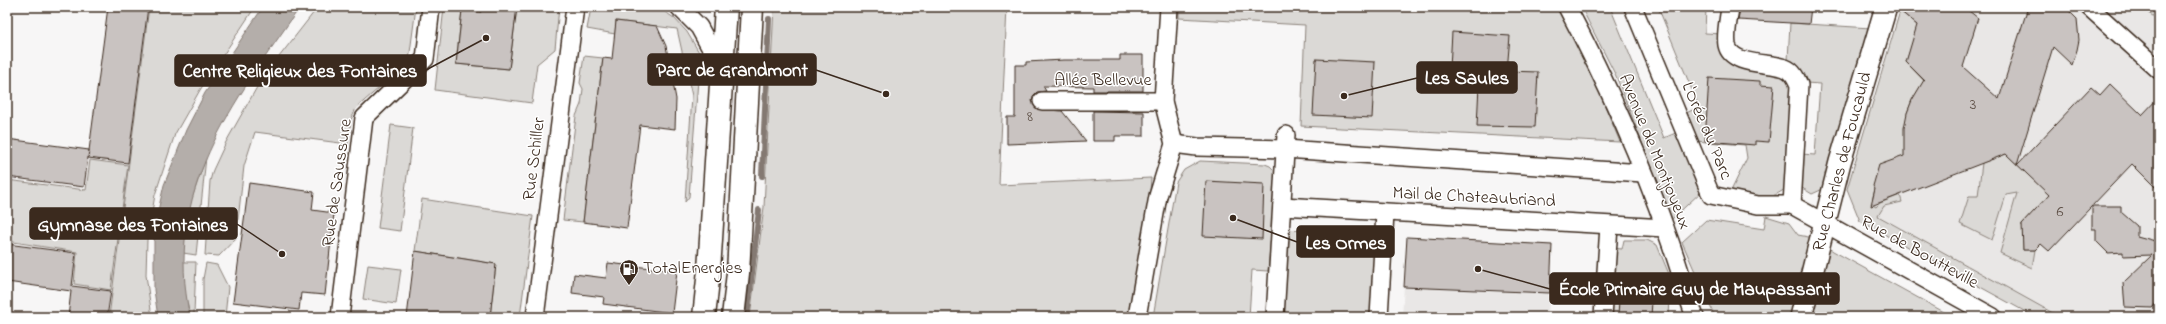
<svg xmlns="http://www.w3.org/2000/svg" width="2166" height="324" font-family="'Indie Flower',sans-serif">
  <rect width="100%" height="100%" fill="#f7f6f6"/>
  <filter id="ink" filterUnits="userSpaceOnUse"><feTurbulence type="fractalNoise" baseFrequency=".025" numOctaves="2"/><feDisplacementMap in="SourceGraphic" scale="8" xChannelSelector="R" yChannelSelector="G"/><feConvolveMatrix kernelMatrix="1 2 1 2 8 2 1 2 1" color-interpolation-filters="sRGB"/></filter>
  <g filter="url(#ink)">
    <g fill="#e9e7e6">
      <path d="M1901 7H2139L2159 20V317H2035L1860 221 1847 189Z"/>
      <path d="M1407 237 1552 245 1548 317H1402Z"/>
    </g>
    <g fill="#dbd9d6" stroke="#8b827a">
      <path d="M149 7H255L200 90 175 134 155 195 147 240 146 275 152 317H109Z"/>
      <path d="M318 7H416L409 60 403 67 356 108 351 120 348 144 255 132 244 166 236 238 219 256 205 255 210 181 213 170 226 142 261 80Z"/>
      <path d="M444 7 462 10 456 64 509 69 517 7H559L555 49 537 64 532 103 435 90Z"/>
      <path d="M593 7H658L674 18 687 32 700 54 689 197 685 202 692 96 677 29 616 21 615 34 587 29 590 13Z"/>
      <path d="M774 7H1007L999 185 1151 178 1147 230 1132 317H750L764 207Z"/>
      <path d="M1179 7H1564L1620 142 1301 126 1305 25 1179 18Z"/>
      <path d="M1581 7H1610L1664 138 1678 132 1702 191 1672 219 1616 76Z"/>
      <path d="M1658 7H1706L1705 33 1722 34V46L1785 75 1792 86 1786 188C1766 204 1753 197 1730 193L1747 158 1745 145 1695 141 1684 114 1699 107Z"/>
      <path d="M2139 7H2159V20Z"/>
      <path d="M1900 11 1918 26 1906 62 1924 81 1912 100 1907 113 1918 142 1875 189 1871 204 1876 207 1880 203 1900 195 1902 202 1884 206 1878 216 2060 317H2035L1860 221 1847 189Z"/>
      <path d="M1790 23 1871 28 1823 189 1812 194 1799 186 1801 154 1815 155 1820 84 1806 83 1788 60Z"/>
      <path d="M584 56 603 58 583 222 563 220 576 116 581 104 583 89 580 83Z"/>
      <path d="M391 125 413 128 400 231 378 228Z"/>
      <path d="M2006 154 2050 195 2021 225 2029 233 2023 237V250H2035L2032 268 2000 253 2017 193 2006 195 1992 240 1960 224 1969 196H1978L1982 163Z"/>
      <path d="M206 157 196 255 183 253 189 207Z"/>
      <path d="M90 160 128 165 111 290 74 284 77 252 7 241V180L86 190Z"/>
      <path d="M1200 161 1265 164 1270 166 1276 172 1268 271 1252 270 1249 317H1153L1176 182 1184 170Z"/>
      <path d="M422 199 533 216 520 317H490L496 264 415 251Z"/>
      <path d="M1766 216 1789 223 1798 235 1814 238 1833 251 1953 317H1715L1682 242 1706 220 1764 229Z"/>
      <path d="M1289 230 1378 235 1372 317H1284Z"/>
      <path d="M1624 240H1647L1657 245 1671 279 1669 317H1608L1612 248 1622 249Z"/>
      <path d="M183 262H196L194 314 190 316 184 290Z"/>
      <path d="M206 263 217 265 228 287 225 317H203V279Z"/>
      <path d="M368 265 401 269 396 304 363 299Z"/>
    </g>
    <path fill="#b4aeaa" stroke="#847972" d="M263 7H300C232 105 163 191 190 317H158L154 290V228L164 185 186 130 205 93Z"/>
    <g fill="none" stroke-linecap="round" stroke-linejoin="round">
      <g stroke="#847972" stroke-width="6">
        <path d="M762 176 769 19"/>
        <path d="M747 317 759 210"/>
      </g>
    </g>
    <g fill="#c9c3c1" stroke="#3b2a1e">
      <path d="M108 7H148L128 163 88 158Z"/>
      <path d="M481 7H517L509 69 456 64 462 10 481 12Z"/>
      <path d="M1740 7H1811L1809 24 1738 20Z"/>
      <path d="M1898 7H1964L1978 18 1963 67 1999 99 2028 7H2065L2077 19 2079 40 2077 50 2072 65 2053 47 2017 165 2091 87 2100 95 2110 84 2142 115 2159 97V191L2132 164 2049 251 2041 244 2035 250H2023L2022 224 2049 195 2006 154 1871 206 1875 189 1873 186 1879 165 1904 156V128L1907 113 1912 100 1924 80 1906 62 1917 25 1898 9Z"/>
      <path d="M616 21 657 26 666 46 676 99 675 129 640 125 627 228 583 222 603 58 612 59Z"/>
      <path d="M1452 32 1510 36 1507 71 1538 72 1535 127 1477 126 1479 85 1465 84V68H1450Z"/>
      <path d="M1120 55H1143V91H1093V87L1043 86 1046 91 1037 92 1033 96 1032 101 1037 109 1062 111 1086 141 1007 144V117H1015V65H1026V62L1064 60H1120Z"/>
      <path d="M1316 59 1375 62 1372 118 1313 115Z"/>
      <path d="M1709 78 1760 81V85L1774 86 1769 142 1755 141V145L1705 141Z"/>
      <path d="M1093 111 1144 112V136H1115V141H1093Z"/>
      <path d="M7 139 89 150 84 187 7 177Z"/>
      <path d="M1206 181 1264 184 1262 239 1203 236Z"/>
      <path d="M249 183 314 192 312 210 334 213 325 295 301 293 299 310 233 302Z"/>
      <path d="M2092 206H2121V212L2137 226V236L2159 242V300L2152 308 2125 307 2123 283 2152 255 2123 256V252L2108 253 2096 241V229H2092Z"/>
      <path d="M1407 237 1552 245 1550 293 1404 287Z"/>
      <path d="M7 244 76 253 72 286 111 291 107 317H68L71 291 7 282Z"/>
      <path d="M415 251 496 264 490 317H407Z"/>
      <path d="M608 263 677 271 672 313 603 304 604 297 572 293 574 274 606 278Z"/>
      <path d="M1619 300 1652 301 1651 317H1618Z"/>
    </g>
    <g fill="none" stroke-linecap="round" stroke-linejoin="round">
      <g stroke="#3b2a1e" stroke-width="20">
        <g id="minor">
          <path d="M679 7 699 27 722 69"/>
          <path d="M1567 7C1605 79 1641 159 1668 236 1678 263 1685 290 1695 317"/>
          <path d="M1633 7 1711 195 1758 205H1792L1993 317"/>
          <path d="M1730 7C1729 18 1725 33 1727 45 1731 66 1770 62 1785 68 1793 71 1796 78 1799 85L1792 205"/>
          <path d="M2089 7 2159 70"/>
          <path d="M1042 101H1163"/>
          <path d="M1174 144 1197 147 1285 149 1643 173"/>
          <path d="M1282 206 1665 228"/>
          <path d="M340 317 364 118 425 59 431 7"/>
          <path d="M535 317 575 7"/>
          <path d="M1137 317 1158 196 1174 144 1163 101 1169 7"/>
          <path d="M1275 317 1286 135"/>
          <path d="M1379 317 1385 213"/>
          <path d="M1603 317 1609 226"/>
        </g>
      </g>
      <g stroke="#3b2a1e" stroke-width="24">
        <path id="tertiary" d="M1801 317 1840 162 1886 7"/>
      </g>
      <g stroke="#3b2a1e" stroke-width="25">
        <g id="primary">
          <path d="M704 317 709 270 726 7"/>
          <path d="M733 317 738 273 752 7"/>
        </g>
      </g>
      <use href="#minor" stroke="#fff" stroke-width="17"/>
      <use href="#tertiary" stroke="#fff" stroke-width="21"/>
      <use href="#primary" stroke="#fff" stroke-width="22"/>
    </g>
  </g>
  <defs>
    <g id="fuel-pin" transform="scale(1)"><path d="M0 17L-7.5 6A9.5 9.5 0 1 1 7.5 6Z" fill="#3b2a1e" stroke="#fff"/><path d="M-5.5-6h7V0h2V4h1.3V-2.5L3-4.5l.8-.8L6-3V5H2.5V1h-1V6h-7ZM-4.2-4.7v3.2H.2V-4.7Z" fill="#fff"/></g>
  </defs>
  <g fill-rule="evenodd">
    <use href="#fuel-pin" x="629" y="269"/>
  </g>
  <g text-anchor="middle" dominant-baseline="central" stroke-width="3" stroke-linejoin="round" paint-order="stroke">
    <g font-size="16" fill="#5e5047">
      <text x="1973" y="105">3</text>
      <text x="1030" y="117">8</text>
      <text x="2060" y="212">6</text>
    </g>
    <g font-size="18" fill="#3b2a1e" stroke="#fff">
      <text x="1103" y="81">Allée Bellevue</text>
      <text transform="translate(1706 131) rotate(67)">L'Orée du Parc</text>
      <text transform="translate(1654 152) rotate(68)">Avenue de Montjoyeux</text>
      <text transform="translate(535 159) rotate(-83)">Rue Schiller</text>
      <text transform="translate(1843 162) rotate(-75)">Rue Charles de Foucauld</text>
      <text transform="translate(338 183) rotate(-82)">Rue de Saussure</text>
      <text transform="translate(1474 198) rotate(3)">Mail de Chateaubriand</text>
      <text transform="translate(1919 253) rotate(29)">Rue de Boutteville</text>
    </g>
    <g font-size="18" fill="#3b2a1e" stroke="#fff" text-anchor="start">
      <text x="643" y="269">TotalEnergies</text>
    </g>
  </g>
  <path fill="none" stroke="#3b2a1e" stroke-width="1.5" d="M886 94L816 70M486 38L426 70M1344 96L1417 78M282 254L237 224M1233 218L1297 242M1478 269L1550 289"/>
  <g fill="#3b2a1e" stroke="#fff" stroke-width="1.5">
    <circle cx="886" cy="94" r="4"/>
    <circle cx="486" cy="38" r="4"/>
    <circle cx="1344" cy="96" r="4"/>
    <circle cx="282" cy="254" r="4"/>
    <circle cx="1233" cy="218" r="4"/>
    <circle cx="1478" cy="269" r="4"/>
  </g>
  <g fill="#3b2a1e" stroke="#3b2a1e" stroke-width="1.5">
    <rect x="648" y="54" width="168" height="31" rx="4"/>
    <rect x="175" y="55" width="251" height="31" rx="4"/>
    <rect x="1417" y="62" width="100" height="31" rx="4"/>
    <rect x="30" y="208" width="207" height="31" rx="4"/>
    <rect x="1297" y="226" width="97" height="31" rx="4"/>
    <rect x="1550" y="273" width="289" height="31" rx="4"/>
  </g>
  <g font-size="19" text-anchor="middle" font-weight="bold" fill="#fff">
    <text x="732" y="76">Parc de Grandmont</text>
    <text x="300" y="77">Centre Religieux des Fontaines</text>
    <text x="1467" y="84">Les Saules</text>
    <text x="133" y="231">Gymnase des Fontaines</text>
    <text x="1346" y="249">Les Ormes</text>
    <text x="1695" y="295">École Primaire Guy de Maupassant</text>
  </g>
  <rect width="2166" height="324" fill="none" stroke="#fff" stroke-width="24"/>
  <rect x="12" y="12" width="2142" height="300" fill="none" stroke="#3b2a1e" stroke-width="1.5" filter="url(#ink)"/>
</svg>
